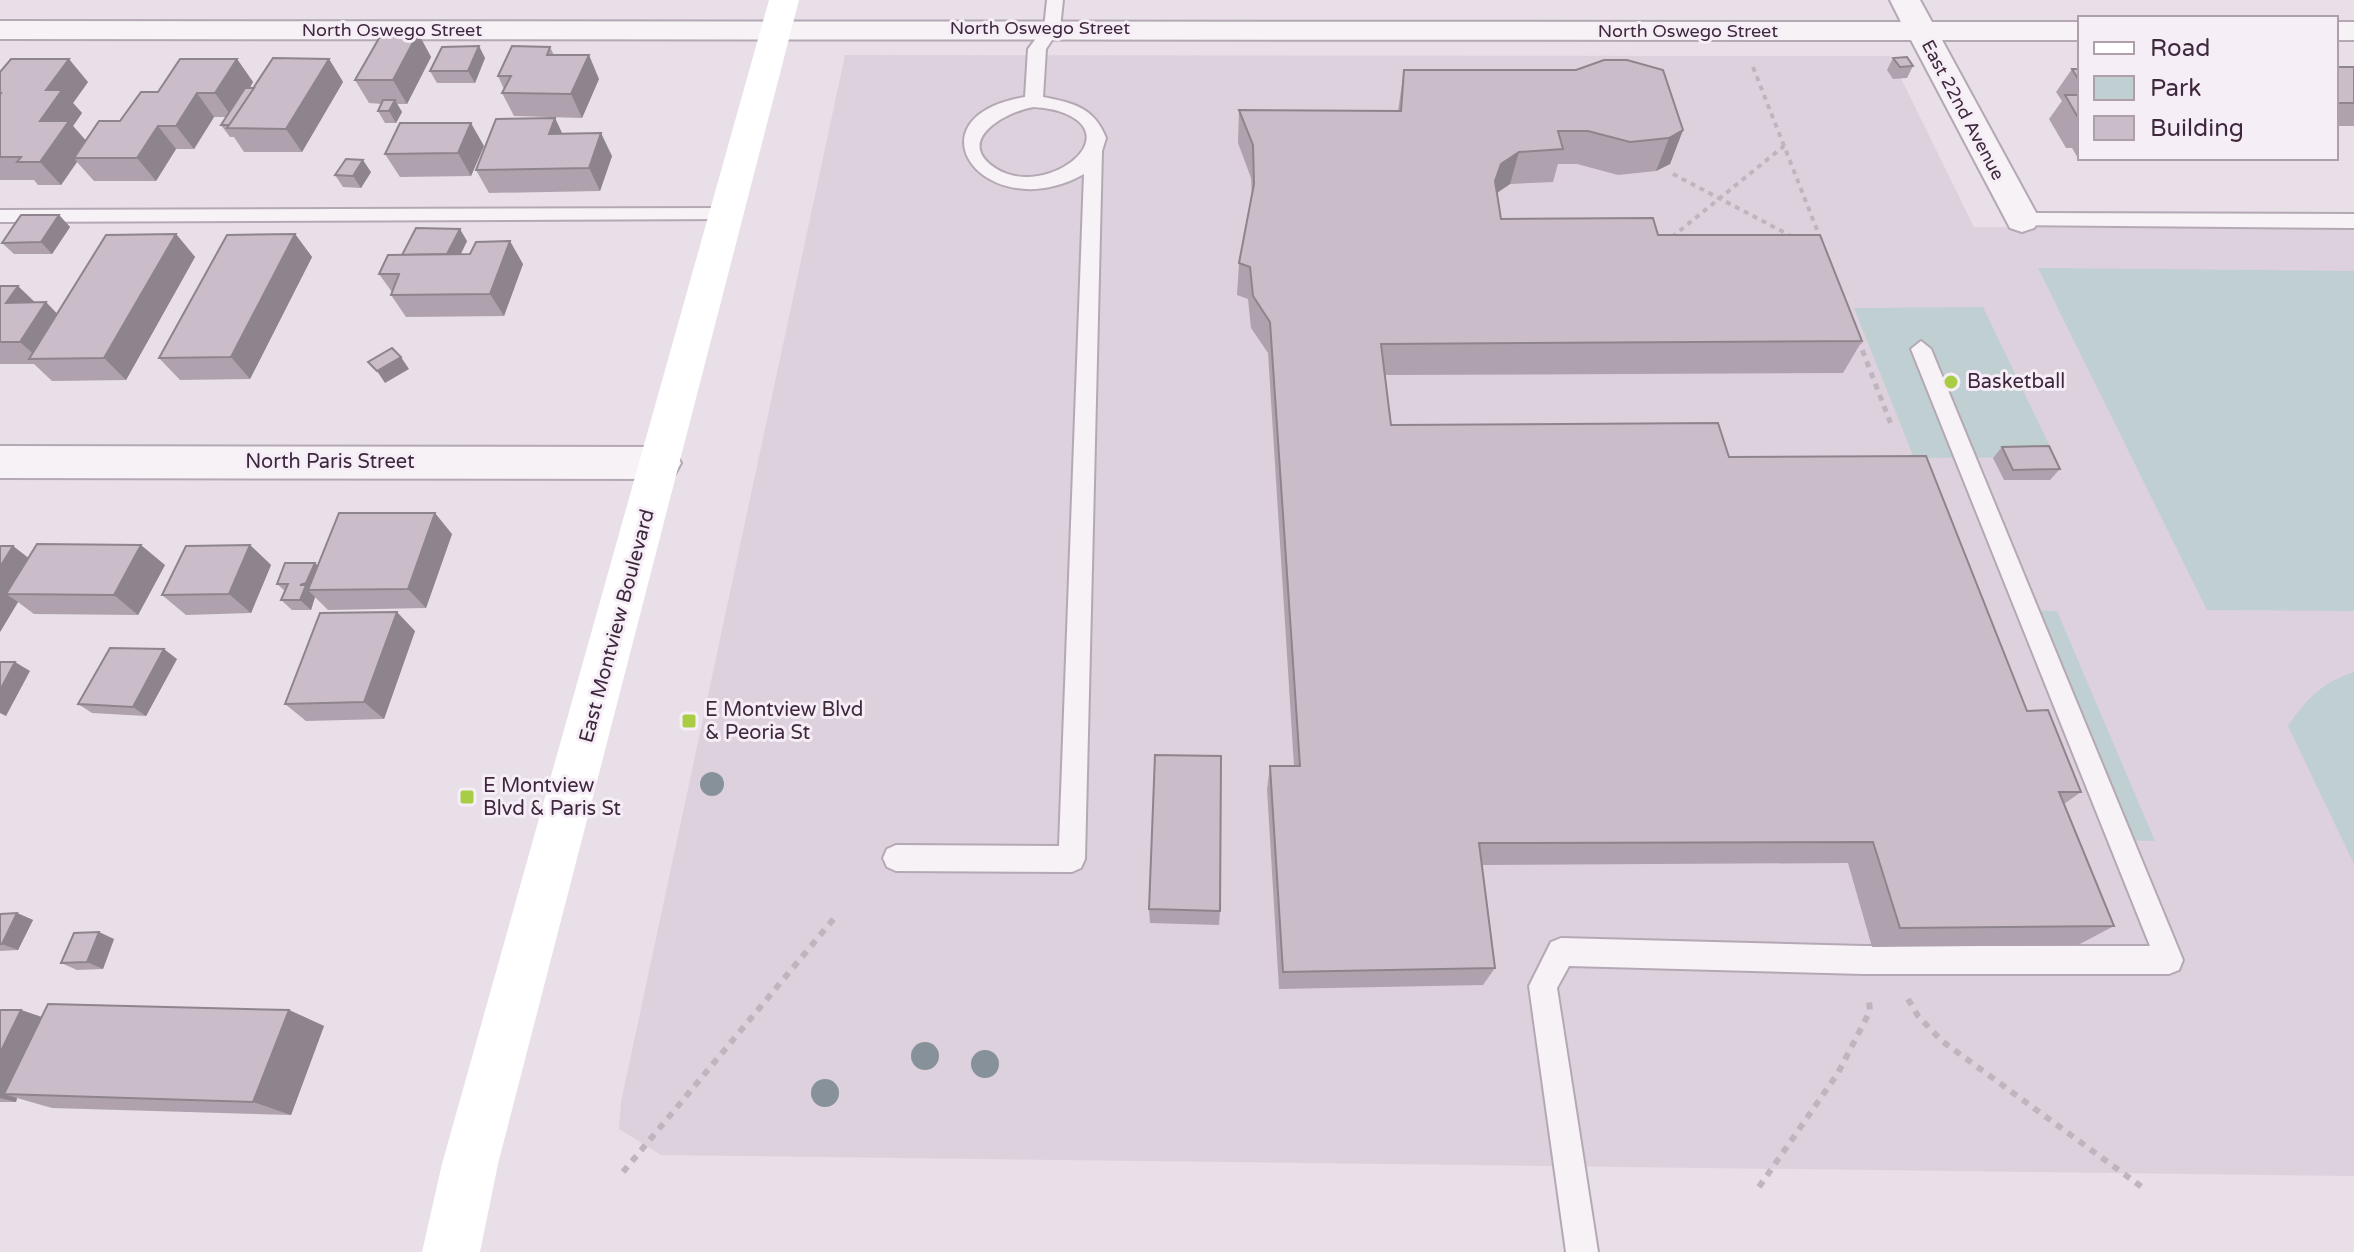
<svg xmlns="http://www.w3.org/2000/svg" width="2354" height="1252" font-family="'Varela Round',sans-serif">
  <rect width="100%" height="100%" fill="#e8dfe8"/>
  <path fill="#ddd1dd" d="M845 55 1890 56 1974 227 2354 228V1176L661 1155 619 1129 621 1102Z"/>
  <g fill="#c0cfd2">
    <path d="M2038 268 2354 271V611L2207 610Z"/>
    <path d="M1983 307 2055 457 1914 458 1854 308Z"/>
    <path d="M2014 610 2057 611 2155 841 2106 840Z"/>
    <path d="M2354 672V864L2288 726C2306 699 2323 682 2354 672Z"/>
  </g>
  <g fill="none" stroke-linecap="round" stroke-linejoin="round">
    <g stroke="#b5a8b5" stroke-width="4">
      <g id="service">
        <path d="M1047 0H1063L1060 28 1046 49 1043 97C1073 103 1094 107 1106 138L1102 151 1085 859 1081 868 1072 872 896 871 887 867 883 858 887 849 896 845 1059 846 1084 174C986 229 903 118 1025 97L1028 49 1044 28ZM1034 107C1044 108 1055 109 1064 113 1127 138 1044 200 995 168 953 140 1007 111 1034 107Z"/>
        <path d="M726 208 733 209 736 214 733 219 0 222V210Z"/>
        <path d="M2022 213 2354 214V228L2015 225 2012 220Z"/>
        <path d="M1921 341 1931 349 2183 960 2179 970 2169 974H1864L1569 966 1557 988 1598 1252H1566L1529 986 1551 942 1561 938 1864 946H2150L1911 349Z"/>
      </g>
    </g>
    <g stroke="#b5a8b5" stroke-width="4">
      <g id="minor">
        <path d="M1890 0H1920L1932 22H2080V40H1942L2040 220 2034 228 2022 232 2010 228 1911 40 0 39V21L1901 22Z"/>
        <rect x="2336" y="22" width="18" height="18"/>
        <path d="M0 446 661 447 675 452 681 463 675 474 661 479 0 478Z"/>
      </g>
    </g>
    <g stroke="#bfb5bf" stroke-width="4" stroke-dasharray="5 5" stroke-linecap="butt">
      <path d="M1753 67 1821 240"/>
      <path d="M1673 174 1793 237"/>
      <path d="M1672 237 1784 146"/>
    </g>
    <path stroke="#bfb5bf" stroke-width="5" stroke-dasharray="6 6" stroke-linecap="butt" d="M1858 339 1892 427"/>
    <g stroke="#bfb5bf" stroke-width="6" stroke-dasharray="7 7" stroke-linecap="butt">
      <path d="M1908 999 1918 1016 1942 1041 2146 1190"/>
      <path d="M623 1172 836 916"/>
      <path d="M1759 1187 1838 1073 1870 1011 1869 1000"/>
    </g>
    <use href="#service" fill="#f6f2f6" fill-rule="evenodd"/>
    <use href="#minor" fill="#f6f2f6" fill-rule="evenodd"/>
    <path fill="#fff" fill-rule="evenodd" d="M769 0H799L498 1164 480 1252H422L442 1164Z"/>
  </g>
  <g fill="#86919a">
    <circle cx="712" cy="784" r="12"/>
    <circle cx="925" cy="1056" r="14"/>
    <circle cx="985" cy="1064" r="14"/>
    <circle cx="825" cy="1093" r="14"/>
  </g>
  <g fill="#afa2ae">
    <path d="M418 33 431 57 407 104H397L402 112 396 123H385L378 111 382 104 369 103 355 80Z"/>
    <path d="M550 47 554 55 599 79 582 118 514 116 502 93 504 89 498 76Z"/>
    <path d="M485 58 475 83H437L430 71Z"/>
    <path d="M1893 58 1913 66 1907 78 1893 79 1887 70Z"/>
    <path d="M237 59 253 82 250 88H254L329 59 343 82 302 152H244L234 137H230L221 125 227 117H214L194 149H176L156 181H94L77 162 61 185H38L34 180H0V72L88 82 73 103 82 113 73 126 86 141 120 121 158 92Z"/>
    <rect x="2336" y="67" width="18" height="59"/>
    <path d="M2072 69H2080V158H2128L2126 160H2079L2072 148H2066L2049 119 2062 101 2056 92Z"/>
    <path d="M1404 70 1683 130 1670 164 1656 171 1618 175 1577 164H1558L1553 182 1510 184 1497 193 1501 219 1658 235 1862 341 1843 373 1385 375 1391 425 1729 457 2027 711 2081 792 2064 804 2114 926 2078 945 1872 947 1848 863 1482 865 1495 968 1483 985 1279 989 1267 789 1270 766H1294L1268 353 1251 328 1248 299 1237 295 1239 263 1252 197 1251 178 1238 143 1239 110 1398 111Z"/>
    <path d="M555 118 562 133 612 156 600 191 489 193 476 170Z"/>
    <path d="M484 146 471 176 400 177 385 154Z"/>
    <path d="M371 172 361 188 343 187 335 175Z"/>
    <path d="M59 215 70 227 52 254H14L2 243Z"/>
    <path d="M176 234 195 257 126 380 52 381 34 364H0V286L57 313Z"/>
    <path d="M295 234 312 257 250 379 180 380 159 358Z"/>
    <path d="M467 241 461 254 523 264 504 316 406 317 391 295 392 292 379 274 402 255Z"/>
    <path d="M2002 447 2060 469 2050 480H2004L1993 458Z"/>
    <path d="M452 534 426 608 328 610 315 597 311 610H292L281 600 285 591 277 584 315 563 318 566Z"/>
    <path d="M250 545 271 565 251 613 186 615 162 595Z"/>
    <path d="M0 546H13L28 558 165 565 138 615 34 614 18 602 0 632Z"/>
    <path d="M415 631 384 719 306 721 285 704Z"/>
    <path d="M177 659 146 716 92 713 78 704Z"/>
    <path d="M1149 909 1220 911 1219 925 1150 923Z"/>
    <path d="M17 913 33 920 18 950 0 951V914Z"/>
    <path d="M114 939 103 969 77 970 61 963Z"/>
    <path d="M0 1010H21L42 1017 289 1010 324 1026 291 1115 52 1108 17 1098 16 1102H0Z"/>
  </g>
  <g fill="#8e848d">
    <path d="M418 33 431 57 407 104 393 80Z"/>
    <path d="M479 46 485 58 475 83 468 71Z"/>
    <path d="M589 55 599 79 582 118 571 94Z"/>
    <path d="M69 59 88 82 73 103 82 113 73 126 89 144 74 158 77 162 61 185 40 162V121L46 90Z"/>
    <path d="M237 59 253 82 232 117 215 93Z"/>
    <path d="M329 59 343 82 302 152 286 129Z"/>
    <path d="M197 93 214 117 194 149 176 126Z"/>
    <path d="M395 100 402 112 396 123 389 111Z"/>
    <path d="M555 118 566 142 549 134Z"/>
    <path d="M471 123 484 146 471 176 458 153Z"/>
    <path d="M158 126 176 149 156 181 137 158Z"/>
    <path d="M1683 130 1670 164 1656 171 1669 138Z"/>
    <path d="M601 133 612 156 600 191 589 168Z"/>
    <path d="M1519 152 1510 184 1492 196 1495 181 1501 164Z"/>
    <path d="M363 160 371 172 361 188 353 176Z"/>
    <path d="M59 215 70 227 52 254 41 242Z"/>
    <path d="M460 229 467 241 449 277 442 265Z"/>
    <path d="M176 234 195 257 126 380 104 358Z"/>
    <path d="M295 234 312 257 250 379 231 357Z"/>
    <path d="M510 241 523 264 504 316 490 294Z"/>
    <path d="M18 286 41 308 6 303Z"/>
    <path d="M46 302 68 325 39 359 20 342Z"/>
    <path d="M401 357 409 369 385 383 377 371Z"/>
    <path d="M435 513 452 534 426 608 408 589Z"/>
    <path d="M141 545 165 565 138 615 114 595Z"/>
    <path d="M250 545 271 565 251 613 229 594Z"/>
    <path d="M13 546 39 566 6 594 18 602 0 632V567Z"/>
    <path d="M315 563 325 573 308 590 315 597 311 610 300 600V585Z"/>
    <path d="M397 612 415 631 384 719 364 702Z"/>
    <path d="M164 649 177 659 146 716 133 707Z"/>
    <path d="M15 662 30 671 6 716 0 713V690Z"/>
    <path d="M17 913 33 920 18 950 2 944Z"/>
    <path d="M99 932 114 939 103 969 87 962Z"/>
    <path d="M21 1010 53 1021 4 1094 17 1098 16 1102 0 1098V1053Z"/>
    <path d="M289 1010 324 1026 291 1115 253 1102Z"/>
  </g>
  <g fill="#cbbcca" stroke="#8e848d" stroke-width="2">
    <path d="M382 33H418L393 80H355Z"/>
    <path d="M479 46 468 71H430L442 47Z"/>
    <path d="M512 46 550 47 547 55H589L571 94 502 93 511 76H498Z"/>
    <path d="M1907 57 1913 66 1900 67 1893 58Z"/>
    <path d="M273 58 329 59 286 129 227 128Z"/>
    <path d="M11 59H69L46 90H62L40 121H69L40 162H17L21 157H0V95L1 93H0V72Z"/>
    <path d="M180 59H237L215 93H197L176 126H158L137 158H74L99 121H120L141 92H158Z"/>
    <path d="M1604 60H1627L1663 70 1683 130 1669 138 1630 142 1588 131H1558L1563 149 1519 152 1501 164 1495 181 1501 219 1653 218 1658 235H1820L1862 341 1381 344 1391 425 1718 423 1729 457 1926 456 2027 711 2048 710 2081 792H2059L2114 926 1900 928 1873 842 1479 843 1495 968 1283 972 1270 766H1300L1270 322 1253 296 1250 267 1239 263 1254 184 1253 145 1239 110 1401 111 1404 70H1576Z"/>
    <rect x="2336" y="67" width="18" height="36"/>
    <path d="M2072 69H2080V82Z"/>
    <path d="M245 88H254L229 125H221Z"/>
    <path d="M2065 95H2080V121Z"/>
    <path d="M383 100H395L389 111H378Z"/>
    <path d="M555 118 549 134 601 133 589 168 476 170 496 119Z"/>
    <path d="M400 123H471L458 153 385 154Z"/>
    <path d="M346 159 363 160 353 176 335 175Z"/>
    <path d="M21 215H59L41 242 2 243Z"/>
    <path d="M416 228 460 229 447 254 402 255Z"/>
    <path d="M176 234 104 358 29 359 106 235Z"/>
    <path d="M295 234 231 357 159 358 227 235Z"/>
    <path d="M510 241 490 294 391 295 399 274H379L388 255 470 254 476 242Z"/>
    <path d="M0 286H18L6 303 46 302 20 342H0Z"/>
    <path d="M392 348 401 357 377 371 368 362Z"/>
    <path d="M2049 446 2060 469 2013 470 2002 447Z"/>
    <path d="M339 513H435L408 589 308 590Z"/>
    <path d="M37 544 141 545 114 595 6 594Z"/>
    <path d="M250 545 229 594 162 595 186 546Z"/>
    <path d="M0 546H13L0 567Z"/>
    <path d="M285 563H315L306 583 300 585H306L300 600H281L288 584H277Z"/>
    <path d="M397 612 364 702 285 704 320 613Z"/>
    <path d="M110 648 164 649 133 707 78 704Z"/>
    <path d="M0 662H15L0 690Z"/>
    <path d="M1155 755 1221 756 1220 911 1149 909Z"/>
    <path d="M17 913 2 944H0V914Z"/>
    <path d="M99 932 87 962 61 963 74 933Z"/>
    <path d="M48 1004 289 1010 253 1102 4 1094Z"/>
    <path d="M0 1010H21L0 1053Z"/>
  </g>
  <g fill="#a9cc45" stroke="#f6eef6" stroke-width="3">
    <circle cx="1951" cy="382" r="8"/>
    <rect x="681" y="713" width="16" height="16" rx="4"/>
    <rect x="459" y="789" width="16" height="16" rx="4"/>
  </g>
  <g text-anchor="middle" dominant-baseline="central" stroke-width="6" stroke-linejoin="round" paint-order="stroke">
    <g font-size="18" fill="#3f283e" stroke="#f6eef6">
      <text x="1040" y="28">North Oswego Street</text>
      <text x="392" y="30">North Oswego Street</text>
      <text x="1688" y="31">North Oswego Street</text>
      <text transform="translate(1963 110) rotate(62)">East 22nd Avenue</text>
    </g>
    <g font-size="20" fill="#3f283e" stroke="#f6eef6" text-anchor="start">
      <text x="1967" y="382">Basketball</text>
      <text x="705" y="710">E Montview Blvd<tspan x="705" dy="23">&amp; Peoria St</tspan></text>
      <text x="483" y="786">E Montview<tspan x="483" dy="23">Blvd &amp; Paris St</tspan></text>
    </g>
    <g font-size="20" fill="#3f283e" stroke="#f6eef6">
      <text x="330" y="462">North Paris Street</text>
      <text transform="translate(617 626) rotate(-75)">East Montview Boulevard</text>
    </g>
  </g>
  <rect x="2078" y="16" width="260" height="144" fill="#f6eef6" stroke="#ad9fac" stroke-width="2"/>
  <rect x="2094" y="42" width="40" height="12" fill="#ffffff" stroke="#ad9fac" stroke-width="2"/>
  <text x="2150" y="56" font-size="24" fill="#3f283e">Road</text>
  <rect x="2094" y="76" width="40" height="24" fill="#c0cfd2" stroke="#ad9fac" stroke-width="2"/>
  <text x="2150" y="96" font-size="24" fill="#3f283e">Park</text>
  <rect x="2094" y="116" width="40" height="24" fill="#cbbcca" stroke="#ad9fac" stroke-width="2"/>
  <text x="2150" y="136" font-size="24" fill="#3f283e">Building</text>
</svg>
